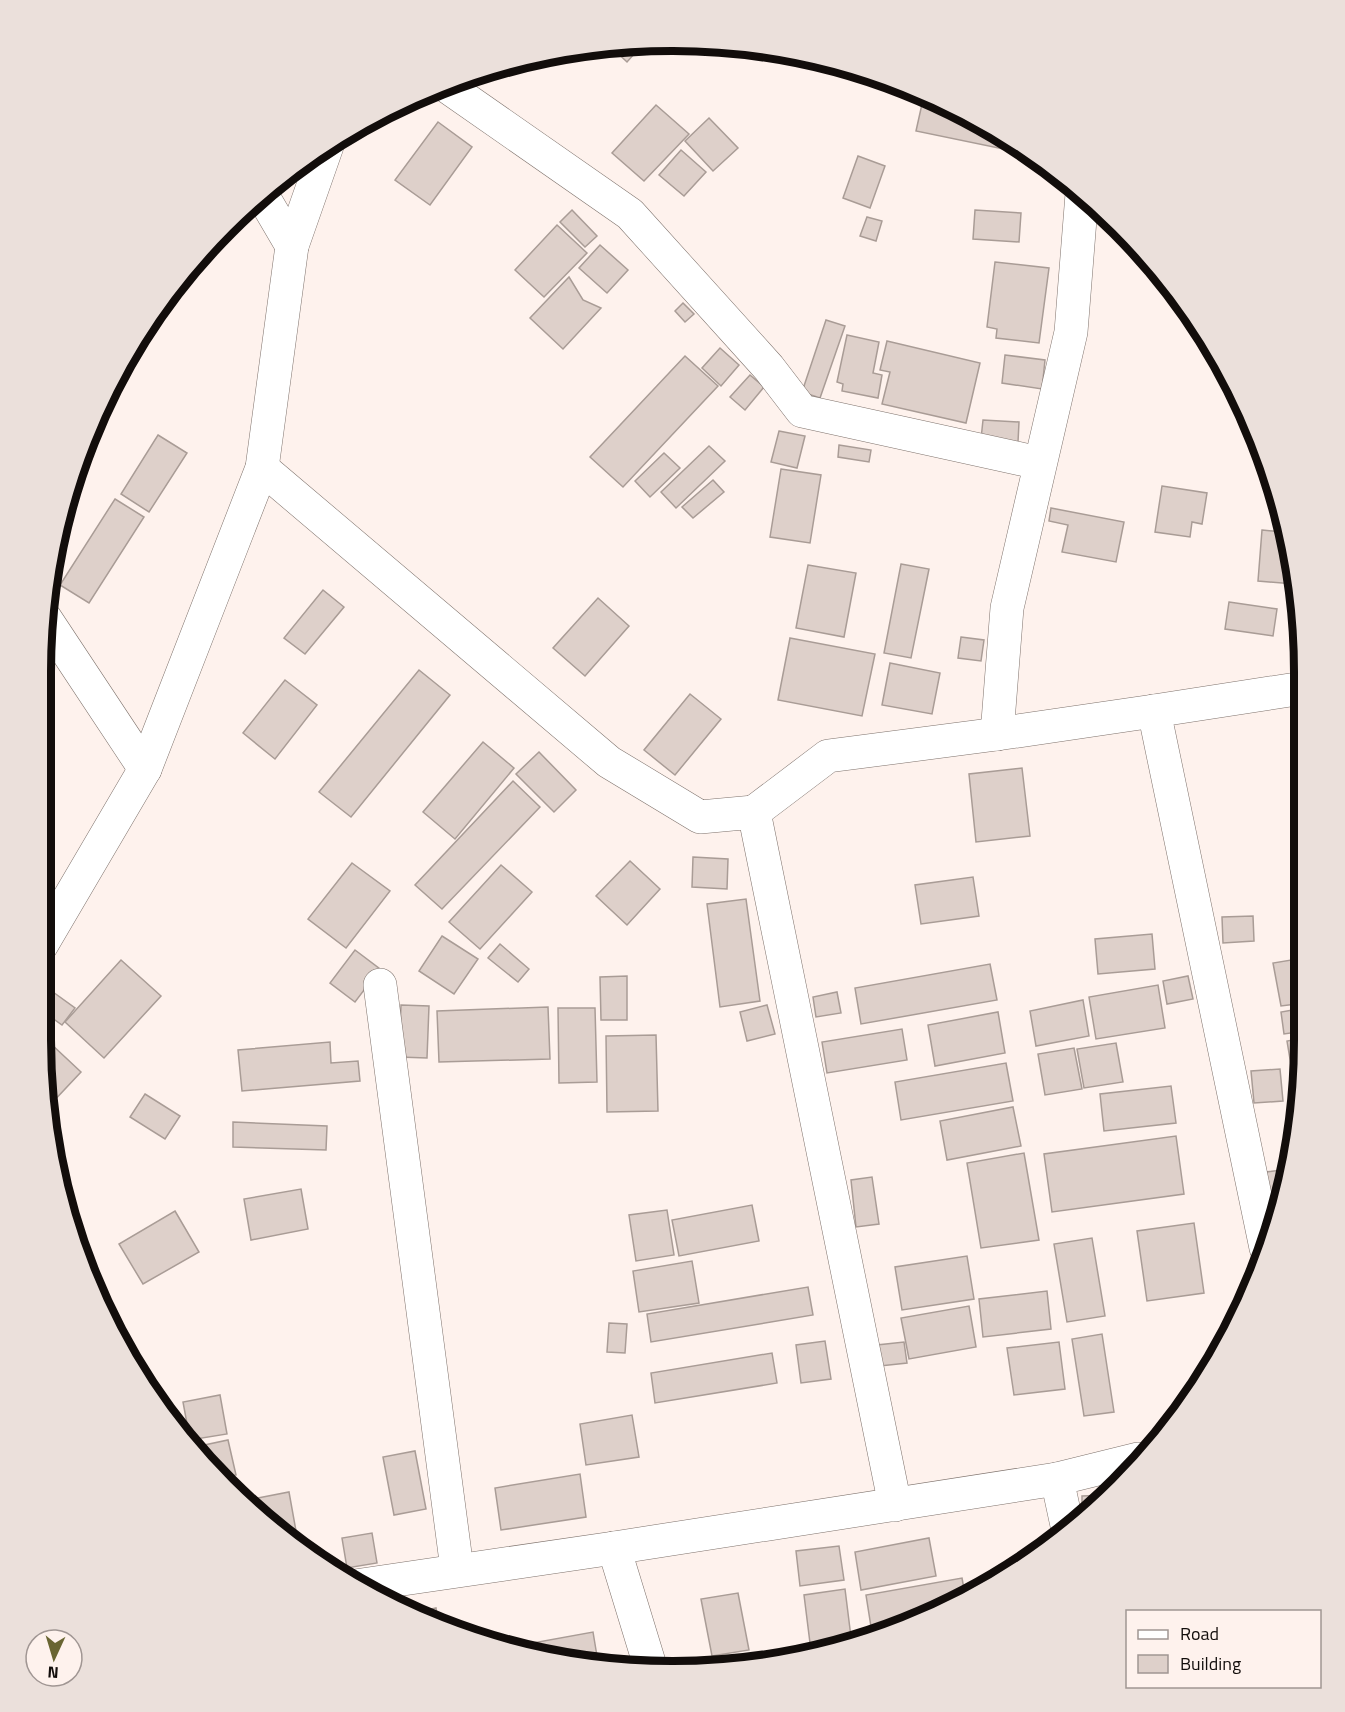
<svg xmlns="http://www.w3.org/2000/svg" width="1345" height="1712" font-family="'Titillium Web',sans-serif">
  <rect width="100%" height="100%" fill="#fef2ed"/>
  <g fill="#ded0ca" stroke="#a99c96" stroke-width="1.5">
    <path d="M643 44 627 62 609 45Z"/>
    <path d="M924 95 952 106 1032 155 916 131Z"/>
    <path d="M656 105 689 134 644 181 612 153Z"/>
    <path d="M709 118 738 148 713 171 685 141Z"/>
    <path d="M438 122 472 147 430 205 395 180Z"/>
    <path d="M681 150 706 172 684 196 659 175Z"/>
    <path d="M858 156 885 166 870 208 843 198Z"/>
    <path d="M572 210 597 236 585 247 560 222Z"/>
    <path d="M975 210 1021 213 1019 242 973 239Z"/>
    <path d="M867 217 882 221 876 241 860 236Z"/>
    <path d="M557 225 587 253 544 297 515 270Z"/>
    <path d="M600 245 628 270 607 293 579 268Z"/>
    <path d="M995 262 1049 268 1039 343 996 338 997 329 987 327Z"/>
    <path d="M569 277 583 300 601 308 563 349 530 318Z"/>
    <path d="M683 303 694 314 685 322 675 311Z"/>
    <path d="M826 320 845 326 820 398 802 392Z"/>
    <path d="M847 335 879 342 873 373 882 375 878 398 842 391 843 384 837 382Z"/>
    <path d="M887 341 980 363 966 423 882 404 890 372 880 370Z"/>
    <path d="M720 348 739 365 721 386 702 368Z"/>
    <path d="M1005 355 1045 360 1042 389 1002 383Z"/>
    <path d="M685 356 718 386 623 487 590 457Z"/>
    <path d="M750 375 764 387 745 410 730 397Z"/>
    <path d="M983 420 1019 422 1018 442 981 439Z"/>
    <path d="M779 431 805 436 797 468 771 462Z"/>
    <path d="M158 435 187 453 149 512 121 494Z"/>
    <path d="M839 445 871 450 869 462 838 457Z"/>
    <path d="M709 446 725 461 676 508 661 492Z"/>
    <path d="M664 453 680 468 650 497 635 481Z"/>
    <path d="M781 469 821 475 810 543 770 537Z"/>
    <path d="M713 480 724 492 693 518 682 507Z"/>
    <path d="M1162 486 1207 493 1202 524 1192 522 1190 537 1155 532Z"/>
    <path d="M115 499 144 517 89 603 60 585Z"/>
    <path d="M1051 508 1124 522 1116 562 1062 552 1068 525 1049 521Z"/>
    <path d="M1262 530 1283 532 1294 584 1258 581Z"/>
    <path d="M901 564 929 569 911 658 884 653Z"/>
    <path d="M808 565 856 573 844 637 796 628Z"/>
    <path d="M323 590 344 607 305 654 284 638Z"/>
    <path d="M598 598 629 626 585 676 553 648Z"/>
    <path d="M1229 602 1277 609 1273 636 1225 629Z"/>
    <path d="M961 637 984 640 981 661 958 658Z"/>
    <path d="M790 638 875 654 862 716 778 700Z"/>
    <path d="M890 663 940 673 932 714 882 705Z"/>
    <path d="M419 670 450 695 351 817 319 792Z"/>
    <path d="M285 680 317 705 275 759 243 733Z"/>
    <path d="M690 694 721 719 675 775 644 750Z"/>
    <path d="M483 742 514 768 455 839 423 812Z"/>
    <path d="M539 752 576 790 554 812 516 774Z"/>
    <path d="M1022 768 1030 836 976 842 969 774Z"/>
    <path d="M513 781 540 807 442 909 415 885Z"/>
    <path d="M693 857 728 859 727 889 692 887Z"/>
    <path d="M630 861 660 889 627 925 596 896Z"/>
    <path d="M352 863 390 891 346 948 308 919Z"/>
    <path d="M501 865 532 892 480 949 449 922Z"/>
    <path d="M973 877 979 916 921 924 915 885Z"/>
    <path d="M746 899 760 1001 720 1007 707 904Z"/>
    <path d="M1304 912V952L1297 914Z"/>
    <path d="M1253 916 1254 941 1223 943 1222 917Z"/>
    <path d="M1152 934 1155 969 1098 974 1095 939Z"/>
    <path d="M442 936 478 959 454 994 419 971Z"/>
    <path d="M500 944 529 969 518 982 488 958Z"/>
    <path d="M355 950 380 969 355 1002 330 983Z"/>
    <path d="M1297 959 1304 1003 1281 1006 1273 963Z"/>
    <path d="M121 960 161 996 104 1058 65 1022Z"/>
    <path d="M990 964 997 1000 861 1024 855 988Z"/>
    <path d="M627 976V1020H601L600 977Z"/>
    <path d="M1188 976 1193 999 1167 1004 1163 981Z"/>
    <path d="M1158 985 1165 1028 1096 1039 1089 997Z"/>
    <path d="M53 992 75 1008 62 1025 41 1010Z"/>
    <path d="M837 992 841 1013 816 1017 813 997Z"/>
    <path d="M1083 1000 1089 1036 1036 1046 1030 1011Z"/>
    <path d="M401 1005 429 1006 427 1058 399 1057Z"/>
    <path d="M767 1005 775 1034 747 1041 740 1012Z"/>
    <path d="M548 1007 550 1059 439 1062 437 1011Z"/>
    <path d="M558 1008H595L597 1082 559 1083Z"/>
    <path d="M1304 1008V1031L1284 1034 1281 1012Z"/>
    <path d="M998 1012 1005 1053 935 1066 928 1025Z"/>
    <path d="M902 1029 907 1060 827 1073 822 1042Z"/>
    <path d="M656 1035 658 1111 607 1112 606 1036Z"/>
    <path d="M1304 1038 1299 1095H1296L1287 1041Z"/>
    <path d="M330 1042 331 1063 358 1061 360 1081 242 1091 238 1050Z"/>
    <path d="M50 1043 81 1072 49 1106 42 1051Z"/>
    <path d="M1116 1043 1123 1082 1084 1088 1077 1049Z"/>
    <path d="M1074 1048 1082 1089 1045 1095 1038 1054Z"/>
    <path d="M1006 1063 1013 1101 901 1120 895 1082Z"/>
    <path d="M1280 1069 1283 1101 1254 1103 1251 1071Z"/>
    <path d="M1171 1086 1176 1123 1104 1131 1100 1094Z"/>
    <path d="M145 1094 180 1116 165 1139 130 1117Z"/>
    <path d="M1013 1107 1021 1146 947 1160 940 1121Z"/>
    <path d="M233 1122 327 1126 326 1150 233 1147Z"/>
    <path d="M1176 1136 1184 1194 1052 1212 1044 1154Z"/>
    <path d="M1024 1153 1039 1240 981 1248 967 1163Z"/>
    <path d="M1290 1169 1281 1199 1270 1201 1266 1172Z"/>
    <path d="M872 1177 879 1224 856 1227 851 1180Z"/>
    <path d="M301 1189 308 1229 251 1240 244 1199Z"/>
    <path d="M752 1205 759 1241 679 1256 672 1220Z"/>
    <path d="M667 1210 674 1255 636 1261 629 1215Z"/>
    <path d="M175 1211 199 1252 143 1284 119 1244Z"/>
    <path d="M1194 1223 1204 1293 1147 1301 1137 1231Z"/>
    <path d="M1092 1238 1105 1316 1067 1322 1054 1244Z"/>
    <path d="M967 1256 974 1299 902 1310 895 1267Z"/>
    <path d="M692 1261 699 1303 639 1312 633 1271Z"/>
    <path d="M808 1287 813 1315 651 1342 647 1314Z"/>
    <path d="M1047 1291 1051 1329 983 1337 979 1299Z"/>
    <path d="M969 1306 976 1347 909 1359 901 1318Z"/>
    <path d="M609 1323 627 1324 625 1353 607 1352Z"/>
    <path d="M1102 1334 1114 1412 1084 1416 1072 1339Z"/>
    <path d="M825 1341 831 1379 801 1383 796 1345Z"/>
    <path d="M904 1342 907 1363 880 1366 877 1345Z"/>
    <path d="M1059 1342 1065 1389 1014 1395 1007 1348Z"/>
    <path d="M772 1353 777 1383 655 1403 651 1373Z"/>
    <path d="M220 1395 227 1434 190 1440 183 1402Z"/>
    <path d="M632 1415 639 1457 586 1465 580 1424Z"/>
    <path d="M228 1440 236 1475 219 1478 195 1447Z"/>
    <path d="M415 1451 426 1509 394 1515 383 1457Z"/>
    <path d="M580 1474 586 1517 501 1530 495 1488Z"/>
    <path d="M289 1492 298 1542 249 1505 248 1500Z"/>
    <path d="M1106 1495 1089 1514 1082 1520V1496Z"/>
    <path d="M372 1533 377 1563 347 1568 342 1538Z"/>
    <path d="M929 1538 936 1576 861 1590 855 1552Z"/>
    <path d="M839 1546 844 1580 800 1586 796 1551Z"/>
    <path d="M962 1578 965 1595 973 1593 872 1633 866 1595Z"/>
    <path d="M845 1589 851 1637 810 1643 804 1595Z"/>
    <path d="M738 1593 749 1650 712 1656 701 1599Z"/>
    <path d="M436 1608 438 1621 418 1612Z"/>
    <path d="M593 1632 598 1662 505 1648Z"/>
  </g>
  <g fill="none" stroke-linecap="round" stroke-linejoin="round">
    <g stroke="#7e726c" stroke-width="34">
      <g id="minor">
        <path d="M445 85 630 214 769 368 802 411 1039 463"/>
        <path d="M261 193 292 246"/>
        <path d="M262 468 609 762 700 817 754 812 895 1505"/>
        <path d="M45 618 145 769"/>
        <path d="M997 734 1007 608 1071 332 1082 194"/>
        <path d="M754 812 828 756 997 734 1154 711"/>
        <path d="M41 946 145 769 262 468 292 246 327 146"/>
        <path d="M380 985 457 1569"/>
        <path d="M1266 1248 1154 711 1303 688"/>
        <path d="M1057 1479 1068 1530"/>
        <path d="M614 1548 651 1669"/>
        <path d="M355 1586 614 1548 1057 1479 1138 1459"/>
      </g>
    </g>
    <use href="#minor" stroke="#fff" stroke-width="33"/>
  </g>
  <path d="M0 0H1345V1712H0ZM672 51H673A621 621 0 0 1 1294 672V1040A621 621 0 0 1 673 1661H672A621 621 0 0 1 51 1040V672A621 621 0 0 1 672 51Z" fill="#ebe0db" fill-rule="evenodd"/>
  <path fill="none" stroke="#120d0b" stroke-width="8" d="M672 51H673A621 621 0 0 1 1294 672V1040A621 621 0 0 1 673 1661H672A621 621 0 0 1 51 1040V672A621 621 0 0 1 672 51Z"/>
  <rect x="1126" y="1610" width="195" height="78" fill="#fef2ed" stroke="#a09693" stroke-width="1.5"/>
  <rect x="1138" y="1630" width="30" height="9" fill="#ffffff" stroke="#a09693" stroke-width="1.5"/>
  <text x="1180" y="1640" font-size="18" fill="#120d0b">Road</text>
  <rect x="1138" y="1655" width="30" height="18" fill="#ded0ca" stroke="#a09693" stroke-width="1.5"/>
  <text x="1180" y="1670" font-size="18" fill="#120d0b">Building</text>
  <g transform="translate(54 1658) rotate(184)"><circle r="28" fill="#fef2ed" stroke="#a09693" stroke-width="1.5"/>
  <path d="M0-4.5L10 22L0 15L-10 22Z" fill="#696532"/>
  <text y="-9" font-size="16" font-weight="bold" text-anchor="middle" fill="#120d0b">N</text>
  </g>
</svg>
